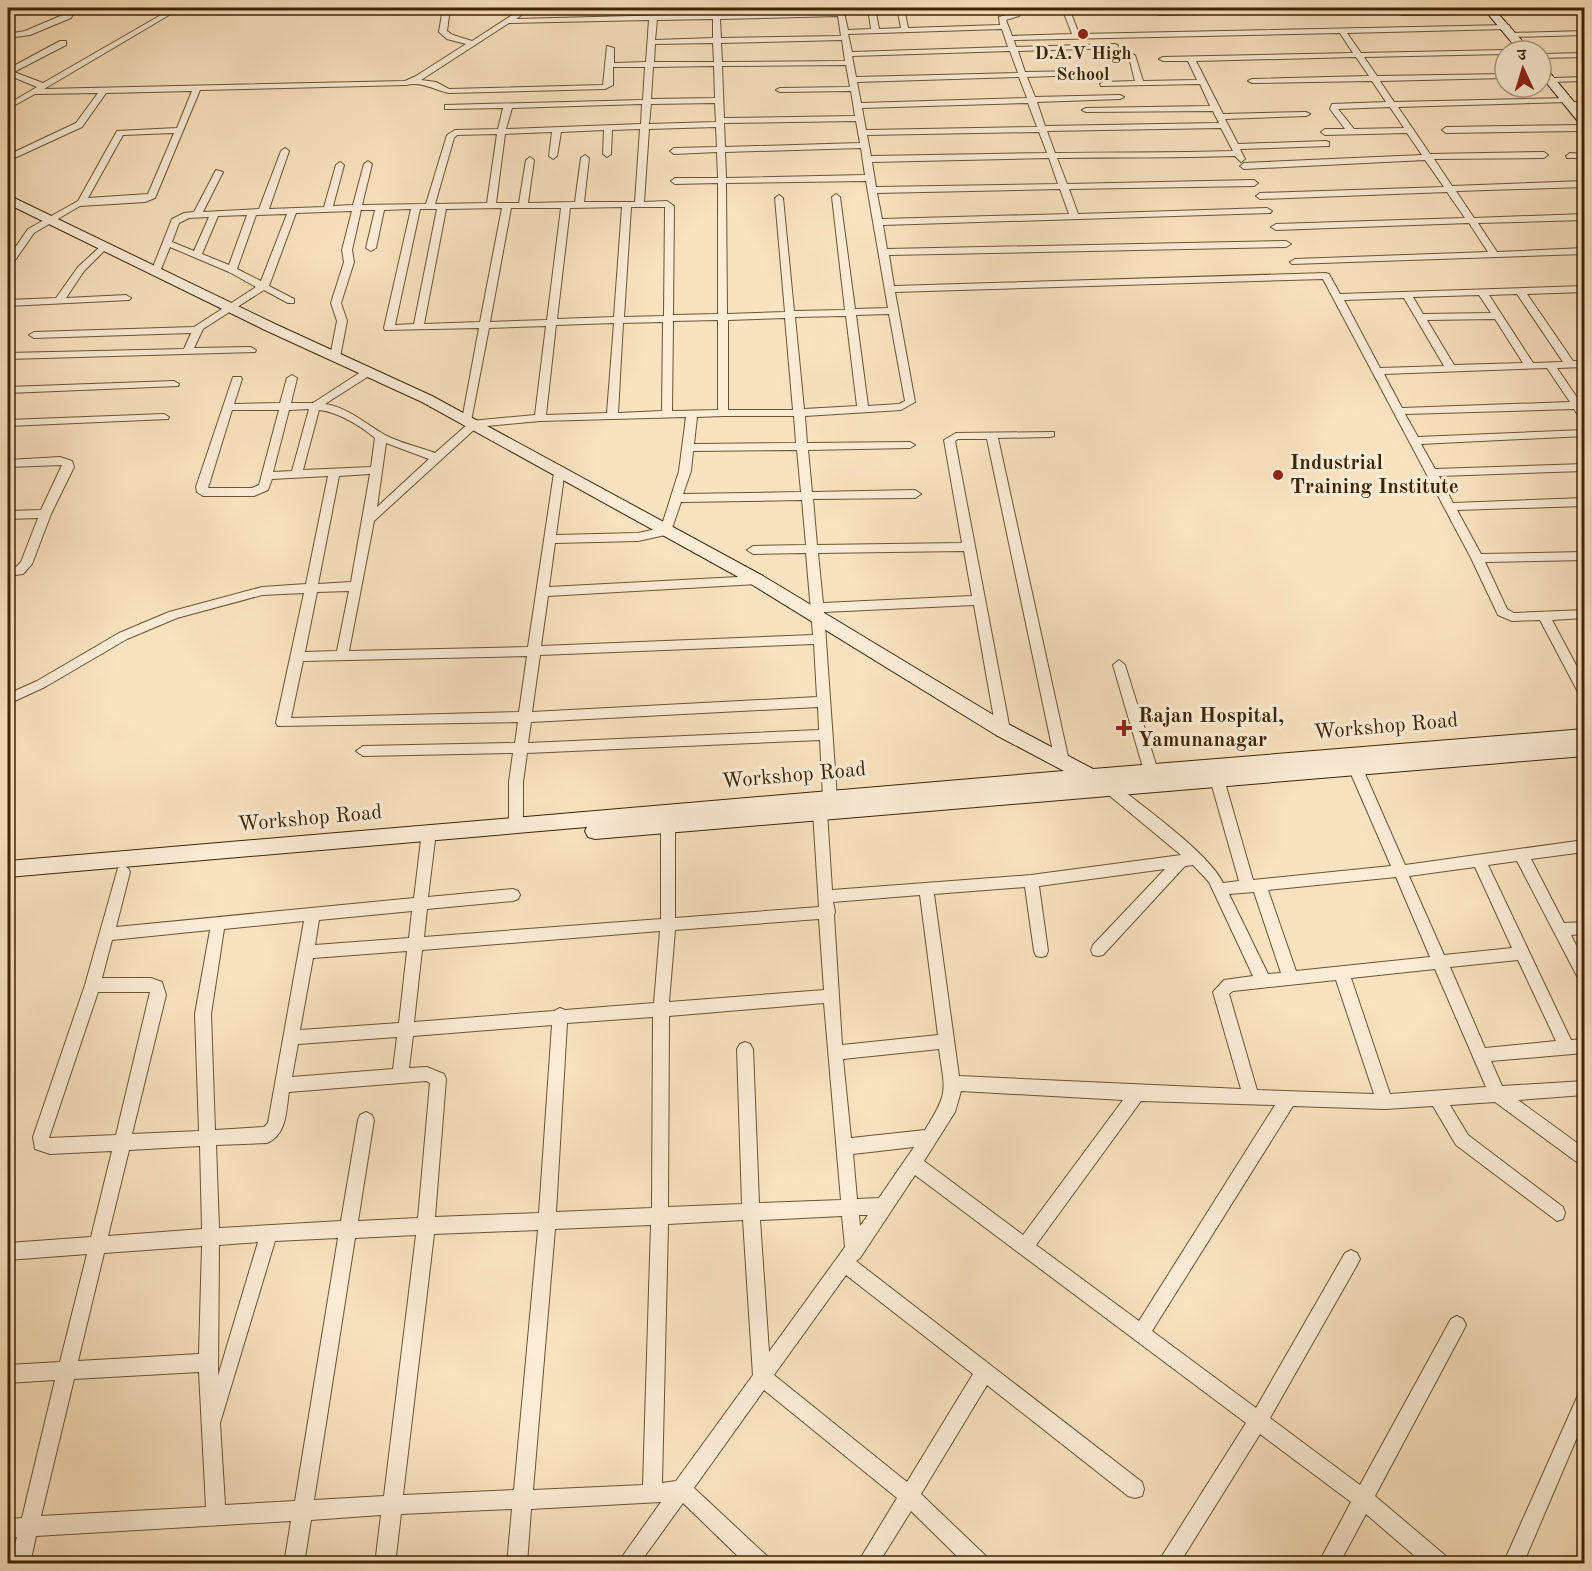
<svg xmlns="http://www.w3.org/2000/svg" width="1592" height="1571" font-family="'Old Standard TT','Noto Serif Devanagari',serif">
  <rect width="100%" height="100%" fill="#f9e2c0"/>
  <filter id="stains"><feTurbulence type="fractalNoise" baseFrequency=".00333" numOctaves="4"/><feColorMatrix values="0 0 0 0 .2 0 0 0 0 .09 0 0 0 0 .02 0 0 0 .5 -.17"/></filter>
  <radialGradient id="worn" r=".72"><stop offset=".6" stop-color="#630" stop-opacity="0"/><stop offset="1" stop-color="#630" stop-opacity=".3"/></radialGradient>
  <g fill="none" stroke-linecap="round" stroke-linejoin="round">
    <g stroke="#6b5433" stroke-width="2">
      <g id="street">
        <path d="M68 8H76L71 18 30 35 8 38V34L25 31 65 14 64 11Z"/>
        <path d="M173 8H181L44 89 405 81 416 76 466 44 447 39 439 32 443 8H450L447 31 453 35 472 41 523 8H531L516 19 712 14 713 8H719L720 14 837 12V8H843L848 30 871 29 868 8H875L879 29 901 28 897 8H904L908 28 1000 25 999 17 1013 13 1016 8H1022L1019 16 1006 20 1012 36 1072 34 1062 8H1069L1079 34 1509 25 1510 27 1506 29 1347 33 1361 53 1505 50 1508 51H1505V54L1364 57 1377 76 1505 74V78L1380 81 1394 102 1570 98V102H1567L1398 107 1430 154 1544 152 1548 155 1544 158 1434 159 1452 186 1584 181V187L1456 191 1474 218 1584 214V220L1478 223 1497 252 1584 248V254L1292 264 1290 262 1295 259 1488 252 1469 223 1276 230 1271 227 1276 224 1465 218 1447 192 1260 199 1256 196 1260 193 1444 187 1425 160 1244 169 1240 166 1244 163 1422 155 1407 133 1325 135 1321 132 1325 129H1345L1330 109 1332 104 1386 102 1372 81 1252 83 1248 81 1252 79 1369 76 1356 57 1196 61 1223 114 1306 112 1310 114 1306 116 1225 119 1238 144 1326 141 1329 142V146L1240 149 1245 159 1241 162 1235 156C1176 158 1117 157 1057 158L1067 184 1254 180 1258 183 1254 186 1069 189 1078 214 1267 208 1272 211 1270 213 883 225 887 249 1286 241 1291 244 1286 247 889 255 894 286 1326 273 1329 274 1340 294 1584 286V292L1527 294 1573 361H1584V367L1557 368 1580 402H1584V419L1580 418 1574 409 1405 414 1418 437 1584 430V436L1421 444 1435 469 1584 464V471L1439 476 1453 503 1584 498V506L1457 510 1481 554 1584 552V560L1485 562 1507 609 1514 613 1584 610V618L1552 620 1584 680V696L1579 694 1540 620 1512 621 1498 615 1471 558 1323 279 895 292 915 402 901 410 805 416 807 443 910 442 915 445 910 448 808 450 812 492 915 490 921 494 915 498 813 499 817 545 962 543 944 440 956 433 1054 432V436L1050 437 998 438 1069 761 1067 765H1057L1055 761 987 439H958L955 441 1010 730 1003 735 996 730 974 605 824 612 837 798 835 802H825L823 798 820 740 527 753 523 782V825L521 829H511L509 825V782L513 753 363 756 356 751 363 746 515 743 518 722 278 726 276 723 304 593 262 595 177 618 127 639 45 687 8 704V694L37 681 119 633 169 612 262 587 306 584 328 476 272 479 268 490 254 496H203L197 492 196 487 233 377H241L242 379 234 404 280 403 287 378 292 375 297 378 291 403H313L364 370H372V374L325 404C347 407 366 424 385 435 400 443 419 447 435 453L469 423 462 420 479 328 385 330 384 328 411 209 384 210 376 248 371 251 366 248 375 210H361L352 250 354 262 341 303 347 321 340 357 339 359H331L330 357 337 321 331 303 344 262 342 250 352 211 296 213 269 286 294 299V303H288L264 290 203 329 194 348 251 347 256 350 255 352 8 359V353L184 349 191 333 34 338 29 335 34 332 194 327 256 287 229 272 170 247 159 274 151 272 172 219 184 213 194 212 216 170 223 172 203 212 259 209 281 151 285 148 289 151 269 209 324 207 336 165 340 162 344 165 333 206 353 205 364 164 368 161 372 164 362 205 426 204 447 135 455 130 498 129 503 108 448 109H445V105L643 100 645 67H613V85L605 89 449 93C434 90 422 81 406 85L200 90 155 198 145 202 80 206 34 233 11 266 8 267V258L28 229 78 201 117 131 177 128 192 91 106 93 82 127 8 161V155L76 123 98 93 35 94 8 109V104L37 87 8 75V69L60 41H66V45L14 72 43 83ZM838 16 841 36 721 38 720 19ZM713 19V38L655 40 657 20ZM649 20 646 62 614 63V48L607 46 603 85 449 89 436 82 421 80 509 23ZM1002 29 1008 47 852 52 848 34ZM1340 33 1353 53 1163 57 1159 59 1163 61H1188L1197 80 1143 81 1135 55 1128 53 1135 81 1104 82 1100 84 1101 86 1200 84 1210 106 1086 108 1082 110 1086 112 1213 111 1219 123 1045 126 1037 102 1120 99 1124 97 1120 95 1035 97 1027 77 1082 75 1086 73 1082 71 1025 72 1018 51 1115 48 1119 46 1115 44 1016 47 1014 40ZM842 40 845 61 722 62 721 43ZM713 43 714 62H654L655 44ZM1010 51 1018 73 856 77 852 56ZM846 65 850 87 780 88 776 90 780 92 851 91 855 116 724 118 722 66ZM714 66 715 98 651 99 653 67ZM1019 77 1027 98 861 103 857 82ZM715 103 716 122 649 124 651 104ZM1028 103 1037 127 866 130 862 108ZM642 104 641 124 506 129 512 108ZM1390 107 1404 128 1354 129 1338 109ZM856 121 860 143 725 147 724 123ZM716 127 717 147 674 148 670 151 674 154 717 152 718 178H675L671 181 675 184 718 183V314L673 315 674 206 667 201 644 202 649 129ZM1221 128 1233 151C1173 153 1115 152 1055 153L1047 131ZM640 129 635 202H584L589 158 585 155 581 158 575 202 528 203 534 160 530 157 526 160 519 203H496L505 134 552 132 549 156 553 159 557 156 561 132 604 130 603 154 607 157 611 154 612 130ZM1039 132 1047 153 871 156 867 135ZM174 133 148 194 88 198 123 135ZM497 134 487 203 435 204 454 138 457 135ZM861 148 865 175 726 178 725 152ZM1049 158 1058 184 876 187 872 162ZM866 181 888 308 855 309 840 197 836 194 832 197 845 310 794 311 783 198 779 195 775 198 785 312 727 314 726 183ZM1060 189 1069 214 882 219 877 193ZM622 207 614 317 557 319 570 208ZM631 207H665L664 316 624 317ZM502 208 480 322 424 324 446 209ZM511 208H561L547 320 490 322ZM420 209H437L414 324 395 325ZM287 214 261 281 237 269 256 215ZM247 215 229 265 202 254 218 216ZM209 217 194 251 172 242 179 223 189 218ZM1517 294 1563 362 1533 363 1489 295ZM1479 295 1491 313 1423 314 1413 297ZM1404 298 1444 366 1380 368 1344 300ZM889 314 905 401 899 404 868 406 856 315ZM846 316 857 406 804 409 795 317ZM785 318 793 410H728V320ZM1495 319 1523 363 1454 365 1427 320ZM718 320V410L672 411 673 321ZM663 322 662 411 618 413 623 323ZM614 323 607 413 546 415 556 325ZM546 326 535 415 471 421 489 328ZM1547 368 1570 402 1402 408 1384 374ZM309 409 292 471 273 472 289 410ZM232 410H279L259 485 252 488H208ZM319 410C338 412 361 426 375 438L371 467 303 470ZM723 416H794L796 443 694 444 697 417ZM686 417 679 471 661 528 638 533 556 535 565 469 559 465 555 466 528 647 349 651 374 521 477 427 540 421ZM386 443 429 459 377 507ZM797 450 801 492 683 494 691 471 693 451ZM370 474 351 582 318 584 339 476ZM802 500 806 545 753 546 747 550 753 554 806 553 813 635 541 646 548 596 757 584 763 580 757 576 549 587 555 543 638 541 670 534 681 502ZM964 551 972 596 823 603 818 553ZM349 591 337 651 305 652 317 592ZM814 644 817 697 532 712 540 655ZM527 656 519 712 291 718 303 661ZM818 707 819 730 528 743 531 722Z"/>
        <path d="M1299 8H1378L1374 10 1159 15 1155 13 1159 11Z"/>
        <path d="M1584 8V12L1402 15 1398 13 1402 11Z"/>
        <path d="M1584 31V35L1512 37 1508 35 1512 33Z"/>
        <path d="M1584 53V57L1541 58V54Z"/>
        <path d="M1584 77V81L1552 82 1548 80 1552 78Z"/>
        <path d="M1568 102H1584V106H1571L1567 104Z"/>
        <path d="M1584 125V131L1446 133 1442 130 1446 127Z"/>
        <path d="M1570 153 1584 154V158H1567L1566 156Z"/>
        <path d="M103 244 108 247 84 271 66 298 126 295 131 298 129 300 8 306V300L56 298 78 267Z"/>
        <path d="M174 381 179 384 178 386 8 393V387Z"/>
        <path d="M164 414 169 417 168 419 8 426V420Z"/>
        <path d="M60 457 72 461 74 467 51 514 32 564 23 574 8 576V568L16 567 21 562 38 518 8 519V511L41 510 62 465 8 467V460Z"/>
        <path d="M1119 660 1125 665 1158 771 1156 775H1146L1144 771 1113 665Z"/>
        <path d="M1355 762 1360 763 1362 767 1405 865 1584 840V852L1531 859 1564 923 1584 922V934L1571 935 1584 961V982L1579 980 1517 861 1488 865 1571 1040 1584 1039V1053L1491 1061 1502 1086 1584 1081V1095L1518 1100 1584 1148V1165L1578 1163 1495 1102 1450 1105 1468 1135 1563 1207 1565 1213 1563 1219 1557 1221 1456 1145 1433 1106 1385 1109 1293 1106 1152 1331 1256 1408 1345 1253 1351 1250 1357 1253 1360 1259 1357 1265 1270 1418 1360 1485 1451 1319 1457 1316 1463 1319 1466 1325 1463 1331 1375 1496 1447 1557 1450 1564H1424L1366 1514 1339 1564H1318L1351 1502 1260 1434 1179 1564H1157L1246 1423 915 1175 860 1258 856 1261 1142 1482 1144 1489 1142 1496 1135 1498 1128 1496 987 1385 921 1494 987 1557 990 1564H965L911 1511 878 1564H857L897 1498 764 1390 694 1488 768 1557 771 1564H746L683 1503 639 1564H617L661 1502 531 1509 527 1564H507L512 1509 401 1514 395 1564H375L381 1515 311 1520 304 1564H284L291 1521 36 1536 30 1564H10L17 1537H8V1519L22 1518 55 1380 8 1383V1365L60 1362 87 1254 8 1260V1243L91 1237 112 1151 50 1154 35 1149 33 1137 85 985 118 868 123 866 128 868 130 872 116 927 414 898 422 832 424 828H434L436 832 428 897 513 889 518 891 520 895 518 899 513 901 427 909 424 937 661 919V825L663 821H673L675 825V918L819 907 813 812 815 808H825L827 812 832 890 1031 875 1181 855 1105 792 1103 788 1105 784H1115C1143 807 1209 853 1223 883L1239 881 1210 779 1212 775H1222L1224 779 1253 880 1391 866 1348 767 1350 763ZM1193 865 1209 882 1253 976 1224 980 1213 992 1241 1089 959 1076 934 894 1025 887 1034 951 1036 956 1041 957 1046 956 1048 951 1039 886 1165 869 1093 945 1091 950 1093 955 1098 956 1103 955 1185 866ZM1475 867 1512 948 1444 955 1409 876ZM1396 877 1430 957 1296 971 1268 890ZM1254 892 1281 973 1268 974 1229 894ZM920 895 938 1035 842 1045 834 915 835 912 833 902ZM412 911 409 938 315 945 319 920ZM819 919 824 990 669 1002 675 930ZM304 921 268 1123 264 1127 215 1130 211 1014 224 929ZM210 930 195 1014 199 1131 132 1134 166 995 162 982 151 978H102L112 940ZM660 931 654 1003 565 1010 560 1008 554 1011 414 1022 422 950ZM407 951 399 1023 300 1030 313 958ZM1518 960 1556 1041 1485 1048 1450 967ZM1435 969 1486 1087 1390 1094 1351 978ZM1336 980 1374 1094 1257 1090 1229 994 1233 991ZM98 992H150L116 1135 49 1138ZM824 1003 841 1200 759 1203 753 1049 750 1044 745 1042 740 1044 737 1049 742 1204 668 1207 669 1016ZM653 1017 652 1208 556 1212 567 1023ZM552 1025 539 1213 435 1217 446 1079 444 1074 427 1067 409 1068 413 1036ZM397 1037 393 1069 292 1077 298 1044ZM939 1049C945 1091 949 1092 925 1130L851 1138 843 1059ZM426 1081 430 1083 418 1218 358 1221 374 1120 372 1115 366 1112 360 1115 358 1120 341 1221 219 1228 216 1145 267 1143C287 1135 286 1110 289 1092ZM961 1091 1123 1100 1023 1235 924 1161 955 1112ZM1141 1101 1275 1105 1139 1321 1036 1245ZM200 1146 202 1229 108 1236 129 1150ZM914 1147 879 1198 857 1199 853 1154ZM859 1215H868L860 1226ZM842 1216 845 1247 769 1352 760 1220ZM743 1220 753 1375 676 1481 662 1483 668 1224ZM651 1225 643 1485 533 1490 555 1229ZM538 1230 514 1490 403 1495 434 1234ZM416 1235 384 1496 314 1500 355 1238ZM338 1238 295 1501 225 1505 220 1423 275 1241ZM258 1242 218 1376 219 1245ZM202 1246 199 1354 78 1361 104 1253ZM846 1275 973 1374 907 1482 774 1375ZM199 1372 206 1507 41 1516 74 1379Z"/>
        <path d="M1584 1392V1421L1523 1564H1503L1578 1395Z"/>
      </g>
    </g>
    <g stroke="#3c2504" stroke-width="2">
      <g id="secondary">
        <path d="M1483 8H1493L1531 51H1519Z"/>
        <path d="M1541 66 1545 67 1584 114V124H1580L1541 76Z"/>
        <path d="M8 195 275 324 432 396 763 576 1010 725 1093 769 1584 729V756L595 839 588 837 585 831 587 827 8 877V861L1064 771 996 735 751 584 422 402 265 330 8 204Z"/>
      </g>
    </g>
    <use href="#street" fill="#fbecd6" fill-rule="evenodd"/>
    <use href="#secondary" fill="#fbecd6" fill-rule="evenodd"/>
  </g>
  <g fill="#8f2418" stroke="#fbecd6" stroke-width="2">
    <circle cx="1083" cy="34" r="6"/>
    <circle cx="1278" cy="475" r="6"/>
    <path d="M1121 719h6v6h6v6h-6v6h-6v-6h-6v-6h6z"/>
  </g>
  <g text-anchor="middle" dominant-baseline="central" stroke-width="6" stroke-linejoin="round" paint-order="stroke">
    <g font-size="18" font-weight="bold" fill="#3c2504" stroke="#fbecd6">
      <text x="1083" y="54">D.A.V High<tspan x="1083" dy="21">School</tspan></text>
    </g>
    <g font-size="21" font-weight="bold" fill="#3c2504" stroke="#fbecd6" text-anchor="start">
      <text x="1290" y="463">Industrial<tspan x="1290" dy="24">Training Institute</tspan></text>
      <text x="1138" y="716">Rajan Hospital,<tspan x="1138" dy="24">Yamunanagar</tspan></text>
    </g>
    <g font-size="21" fill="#3c2504" stroke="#fbecd6">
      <text transform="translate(1386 727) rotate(-5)">Workshop Road</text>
      <text transform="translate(794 776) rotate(-5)">Workshop Road</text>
      <text transform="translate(310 819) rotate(-5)">Workshop Road</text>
    </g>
  </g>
  <rect width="1592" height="1571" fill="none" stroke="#f9e2c0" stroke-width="30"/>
  <rect x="9" y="9" width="1574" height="1553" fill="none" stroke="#3c2504" stroke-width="3"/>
  <rect x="15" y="15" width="1562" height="1541" fill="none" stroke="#3c2504" stroke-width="1.5"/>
  <g transform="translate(1523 69) rotate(356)"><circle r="28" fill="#fbecd6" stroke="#af9c82" stroke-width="1.5"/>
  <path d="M0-4.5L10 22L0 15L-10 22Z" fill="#8f2418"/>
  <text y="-9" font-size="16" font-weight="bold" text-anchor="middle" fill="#3c2504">उ</text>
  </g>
  <rect width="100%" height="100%" filter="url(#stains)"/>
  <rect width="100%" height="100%" fill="url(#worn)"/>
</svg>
